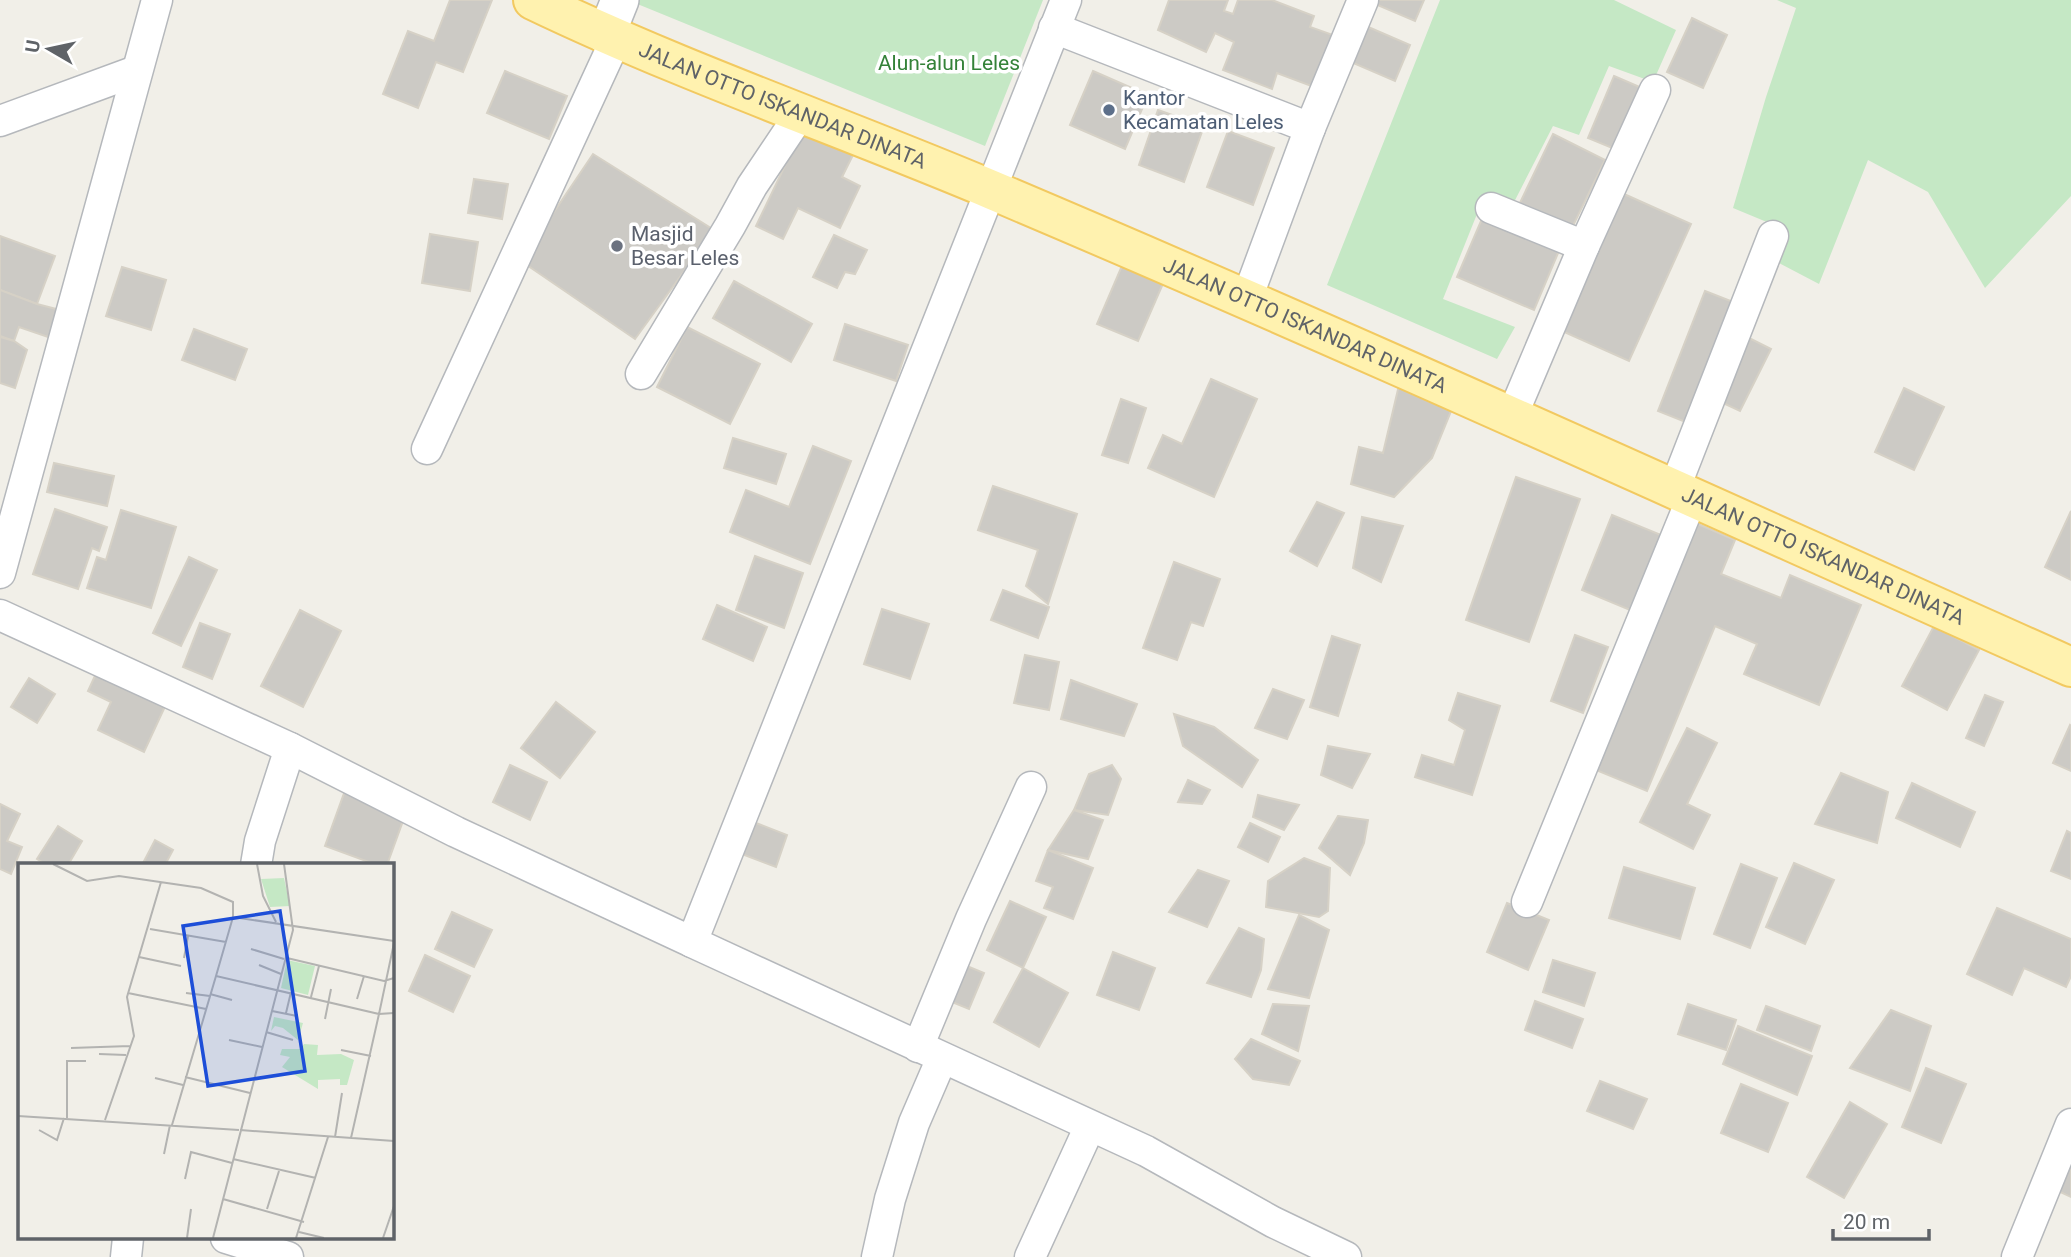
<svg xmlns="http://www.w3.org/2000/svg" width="2071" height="1257" font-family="Roboto,sans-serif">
  <rect width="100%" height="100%" fill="#f1efe8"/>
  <g fill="#c5e8c5">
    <path d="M637 0H1043L985 146 635 3Z"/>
    <path d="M1440 0H1614L1676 30 1653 82 1609 66 1579 135 1553 126 1511 208 1485 194 1443 299 1515 327 1497 359 1327 285Z"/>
    <path d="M1777 0H2071V196L1985 288 1928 192 1868 160 1819 284 1758 252 1774 225 1733 208 1766 97 1796 8Z"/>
  </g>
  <g fill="#cccac5" stroke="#d6d1c6" stroke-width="2">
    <path d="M450 0H492L463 72 436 62 418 108 383 94 408 31 434 41Z"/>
    <path d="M1169 0H1228L1224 11 1233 14 1238 0H1272L1314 16 1310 27 1333 35 1314 87 1277 73 1272 89 1223 70 1234 42 1215 33 1206 52 1158 30Z"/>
    <path d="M1366 0H1424L1415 21Z"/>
    <path d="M1692 18 1727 35 1703 88 1667 72Z"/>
    <path d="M1359 23 1410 45 1395 81 1344 59Z"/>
    <path d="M505 71 567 96 549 139 487 113Z"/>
    <path d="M1093 71 1148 95 1125 149 1070 125Z"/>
    <path d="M1614 76 1642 88 1617 150 1588 138Z"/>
    <path d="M1158 110 1204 126 1184 182 1139 165Z"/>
    <path d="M802 130 853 155 842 177 860 186 840 228 798 208 783 239 756 226Z"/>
    <path d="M1228 131 1274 148 1253 205 1207 187Z"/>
    <path d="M1553 134 1605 160 1569 234 1517 209Z"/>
    <path d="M593 154 714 230 635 339 521 261Z"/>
    <path d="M474 179 508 184 502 219 468 213Z"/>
    <path d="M1624 194 1691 224 1629 361 1562 331Z"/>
    <path d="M1484 214 1561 246 1534 310 1457 277Z"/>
    <path d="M430 234 478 242 470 291 422 283Z"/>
    <path d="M834 235 867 250 855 274 845 272 837 288 813 277Z"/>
    <path d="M0 236 55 256 37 304 0 290Z"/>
    <path d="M1124 261 1165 279 1138 341 1097 324Z"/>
    <path d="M122 267 166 280 151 330 106 316Z"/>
    <path d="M734 281 812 324 791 362 713 318Z"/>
    <path d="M0 290 37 304 60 310 51 338 19 327 14 341 0 336Z"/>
    <path d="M1705 291 1741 305 1693 425 1658 411Z"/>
    <path d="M845 324 908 345 896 381 834 360Z"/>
    <path d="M687 327 760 364 730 424 657 387Z"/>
    <path d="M194 329 247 349 235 380 182 360Z"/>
    <path d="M1739 333 1771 349 1740 411 1708 396Z"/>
    <path d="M0 337 14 341 27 350 15 388 0 383Z"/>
    <path d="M1211 379 1257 399 1214 497 1148 468 1163 435 1182 444Z"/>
    <path d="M1400 381 1458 394 1432 458 1394 497 1351 484 1359 447 1383 453Z"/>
    <path d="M1904 388 1944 407 1914 470 1875 452Z"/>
    <path d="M1121 399 1146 408 1128 463 1102 455Z"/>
    <path d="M733 438 786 454 776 484 724 468Z"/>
    <path d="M813 446 851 461 810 564 730 532 746 490 789 507Z"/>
    <path d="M54 463 114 476 107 506 47 492Z"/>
    <path d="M1516 477 1580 499 1529 642 1466 620Z"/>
    <path d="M993 486 1077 514 1048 604 1026 586 1038 550 978 530Z"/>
    <path d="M1317 502 1344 513 1317 566 1290 551Z"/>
    <path d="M55 509 107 527 99 551 92 548 78 589 33 574Z"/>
    <path d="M121 510 176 527 151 608 87 588 97 557 106 560Z"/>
    <path d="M2071 511V580L2045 567Z"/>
    <path d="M1612 515 1661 535 1630 610 1582 590Z"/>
    <path d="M1362 517 1403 526 1381 582 1353 568Z"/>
    <path d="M1698 524 1735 540 1721 574 1781 598 1790 575 1861 605 1819 705 1744 674 1757 644 1715 626 1647 791 1596 770Z"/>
    <path d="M755 556 803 573 784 628 736 610Z"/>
    <path d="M189 557 217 570 181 646 153 633Z"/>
    <path d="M1174 562 1220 579 1203 626 1191 622 1177 660 1143 648Z"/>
    <path d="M1003 590 1049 607 1038 638 991 620Z"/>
    <path d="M717 605 767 627 753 661 703 639Z"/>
    <path d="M882 609 929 624 910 679 864 664Z"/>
    <path d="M300 610 341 631 303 707 261 686Z"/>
    <path d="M200 623 230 634 212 679 183 667Z"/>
    <path d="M1934 626 1979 650 1947 710 1902 686Z"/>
    <path d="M1575 635 1608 647 1583 713 1551 701Z"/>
    <path d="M1332 636 1360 645 1338 716 1310 707Z"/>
    <path d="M1025 655 1059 662 1049 710 1014 703Z"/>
    <path d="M99 667 168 700 144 752 98 730 111 702 88 691Z"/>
    <path d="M29 678 55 694 37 723 11 707Z"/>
    <path d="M1071 680 1137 704 1124 736 1061 719Z"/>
    <path d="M1273 689 1304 700 1287 739 1255 728Z"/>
    <path d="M1458 693 1500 706 1472 795 1415 777 1422 755 1454 765 1465 730 1449 720Z"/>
    <path d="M1985 695 2003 702 1984 746 1966 738Z"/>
    <path d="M556 702 595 732 560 778 521 748Z"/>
    <path d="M1174 714 1214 727 1258 760 1242 787 1183 746Z"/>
    <path d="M2070 725 2071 726V771L2053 763Z"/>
    <path d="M1687 728 1717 743 1687 804 1710 815 1693 849 1640 822Z"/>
    <path d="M1328 746 1370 754 1352 788 1321 775Z"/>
    <path d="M510 765 547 782 530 820 493 802Z"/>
    <path d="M1112 765 1121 779 1108 815 1074 810 1089 774Z"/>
    <path d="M1841 773 1888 792 1877 843 1815 824Z"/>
    <path d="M1188 780 1210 790 1202 804 1178 802Z"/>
    <path d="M1912 783 1975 812 1960 847 1896 818Z"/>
    <path d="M347 785 408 807 387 865H377L325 846Z"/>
    <path d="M1258 795 1299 805 1284 830 1253 817Z"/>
    <path d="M0 804 20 814 7 841 22 847 11 874 0 869Z"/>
    <path d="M1074 810 1103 820 1088 859 1048 850Z"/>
    <path d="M1338 816 1368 820 1364 843 1350 875 1319 848Z"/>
    <path d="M751 821 787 835 776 867 739 853Z"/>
    <path d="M1250 823 1280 837 1268 862 1238 847Z"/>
    <path d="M58 826 82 841 68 865H47L37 859Z"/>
    <path d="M2067 831 2071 833V879L2051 871Z"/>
    <path d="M155 840 173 850 165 865H142Z"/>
    <path d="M1048 850 1093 868 1073 919 1044 908 1053 887 1036 881Z"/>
    <path d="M1304 858 1330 868 1328 911 1319 917 1266 907 1268 881Z"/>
    <path d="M1794 863 1834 880 1805 944 1766 927Z"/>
    <path d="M1741 864 1777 878 1750 948 1714 934Z"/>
    <path d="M1624 867 1695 888 1680 939 1609 918Z"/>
    <path d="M1198 870 1229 881 1207 927 1169 912Z"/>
    <path d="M1010 901 1046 917 1023 968 987 950Z"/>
    <path d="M1507 903 1549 920 1528 970 1487 952Z"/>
    <path d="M1997 908 2071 939V976L2066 987 2024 968 2012 995 1967 974Z"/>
    <path d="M452 912 492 930 474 967 435 949Z"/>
    <path d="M1299 915 1329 930 1309 998 1268 989Z"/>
    <path d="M1239 928 1264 939 1261 970 1251 997 1207 983Z"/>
    <path d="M1113 952 1155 968 1139 1010 1097 995Z"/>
    <path d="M425 955 470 976 453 1012 409 991Z"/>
    <path d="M1553 960 1595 973 1584 1006 1543 992Z"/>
    <path d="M962 964 984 973 969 1009 947 1000Z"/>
    <path d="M1023 968 1068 993 1039 1047 994 1022Z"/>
    <path d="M1535 1001 1583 1019 1572 1048 1525 1030Z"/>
    <path d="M1273 1004 1309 1006 1298 1051 1262 1034Z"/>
    <path d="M1688 1004 1736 1020 1726 1050 1678 1034Z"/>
    <path d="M1766 1006 1820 1026 1811 1051 1757 1030Z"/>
    <path d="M1891 1010 1931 1026 1910 1091 1850 1068Z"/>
    <path d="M1738 1026 1812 1056 1797 1095 1723 1064Z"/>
    <path d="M1251 1039 1300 1061 1289 1085 1253 1079 1235 1059Z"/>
    <path d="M1926 1068 1966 1084 1941 1143 1902 1127Z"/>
    <path d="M1600 1081 1647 1099 1633 1129 1587 1111Z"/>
    <path d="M1741 1084 1788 1103 1768 1152 1721 1133Z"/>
    <path d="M1850 1102 1887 1124 1844 1198 1807 1177Z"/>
    <path d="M2071 1160V1197L2056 1190Z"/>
  </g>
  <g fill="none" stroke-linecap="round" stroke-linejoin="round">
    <g stroke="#b5b8bc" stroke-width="33">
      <g id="minor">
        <path d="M1054 28 1310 128"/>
        <path d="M0 121 136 71"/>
        <path d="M1491 208 1584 246"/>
        <path d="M1246 301 1310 128 1363 0"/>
        <path d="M641 374 730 226 752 186 801 113"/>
        <path d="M1512 416 1584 246 1655 90"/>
        <path d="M427 449 616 39"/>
        <path d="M1674 490 1773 236"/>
        <path d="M0 573 157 0"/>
        <path d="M0 615 290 748 456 832 692 942 1066 0"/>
        <path d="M256 865 260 841 290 748"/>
        <path d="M1527 902 1692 498"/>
        <path d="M692 942 1146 1151 1273 1222 1346 1257"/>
        <path d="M918 1047 971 919 1031 787"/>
        <path d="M226 1238 288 1257"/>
        <path d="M126 1257 128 1238"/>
        <path d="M877 1257 890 1199 914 1123 942 1058"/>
        <path d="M1030 1257 1090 1126"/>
        <path d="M2017 1257 2071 1124"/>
      </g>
    </g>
    <g stroke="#b5b8bc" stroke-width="40">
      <path id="tertiary" d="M606 35 620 0"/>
    </g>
    <g stroke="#f2c960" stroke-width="42">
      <g id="primary">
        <path id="s1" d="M533 0C683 72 840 126 992 190 1354 343 1712 507 2071 667"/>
      </g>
    </g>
    <use href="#minor" stroke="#fff" stroke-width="30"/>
    <use href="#tertiary" stroke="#fff" stroke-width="37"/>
    <use href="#primary" stroke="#fff2af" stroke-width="38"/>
  </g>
  <circle fill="#5c6f8a" stroke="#fff" stroke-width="2.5" cx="1109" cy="110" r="7"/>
  <circle fill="#6b7280" stroke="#fff" stroke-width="2.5" cx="617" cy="246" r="7"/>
  <g text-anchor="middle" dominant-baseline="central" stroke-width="7" stroke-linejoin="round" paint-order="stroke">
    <g font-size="21" fill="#348238" stroke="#fff">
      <text x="949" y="63">Alun-alun Leles</text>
    </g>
    <g font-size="21" fill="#4e5e75" stroke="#fff" text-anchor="start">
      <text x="1123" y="98">Kantor<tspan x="1123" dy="24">Kecamatan Leles</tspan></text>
    </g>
    <g font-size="21" fill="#5f6368" stroke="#fff">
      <text stroke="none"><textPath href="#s1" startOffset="271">JALAN OTTO ISKANDAR DINATA</textPath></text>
      <text stroke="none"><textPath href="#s1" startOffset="838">JALAN OTTO ISKANDAR DINATA</textPath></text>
      <text stroke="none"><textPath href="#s1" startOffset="1405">JALAN OTTO ISKANDAR DINATA</textPath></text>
    </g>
    <g font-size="21" fill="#5b616d" stroke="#fff" text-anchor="start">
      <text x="631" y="234">Masjid<tspan x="631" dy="24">Besar Leles</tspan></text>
    </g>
  </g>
  <g transform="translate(18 863)">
    <rect width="376" height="376" fill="#f1efe8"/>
    <path d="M266 15 272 43 252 44 243 16ZM269 97 297 103 290 132 263 125ZM256 154 285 160 280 177 265 165 257 163 253 168ZM286 181 300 182 299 192 323 191 336 197 329 222H322V216L300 217V226L264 204 272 194 262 192 264 186H283Z" fill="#c5e8c5"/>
    <path fill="none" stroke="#b3b3b1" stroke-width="2" d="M35 1 69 18 101 13 183 25 215 39V54M239 1 245 33 258 59M132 66 208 79M376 78 215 54 198 113 361 151 376 80M233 86 266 96M121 94 163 103M166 95 170 73M269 95 366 118 376 115M241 102 263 111M110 130 188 146M168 130 192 133M192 131 214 137M293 134 301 103M339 136 346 113M254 148 279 153M268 150 273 129M307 156 313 126M248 169 275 177M211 177 244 184M53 185 112 183M323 187 353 193M81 191 108 192M167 214 232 230M137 215 165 222M0 253 221 267M49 255V198H68M87 257 116 173 109 134 143 19M154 262 198 113M21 267 39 277 46 255M222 267 376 278M317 274 324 230M333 275 361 151 376 150M146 291 152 262M215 296 298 315M167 316 173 289 214 300M205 336 286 359M249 346 261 308M281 369 306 375M169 375 173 346M195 375 275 67 266 1M278 375 310 274M365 375 376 343"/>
    <path fill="#1d4ed8" fill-opacity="0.15" stroke="#1d4ed8" stroke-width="3.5" d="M262 48 287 208 190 223 165 63Z"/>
    <rect width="376" height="376" fill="none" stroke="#5f6368" stroke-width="3.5"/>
  </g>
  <g transform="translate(49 49) rotate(279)" stroke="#ffffff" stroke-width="5" paint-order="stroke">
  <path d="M0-5L12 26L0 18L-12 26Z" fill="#5f6368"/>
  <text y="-10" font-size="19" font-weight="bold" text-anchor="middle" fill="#5f6368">U</text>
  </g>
  <path d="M1833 1229v10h96v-10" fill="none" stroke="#5f6368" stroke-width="3.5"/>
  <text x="1843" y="1229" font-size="21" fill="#5f6368" stroke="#ffffff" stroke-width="5" paint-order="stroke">20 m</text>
</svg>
